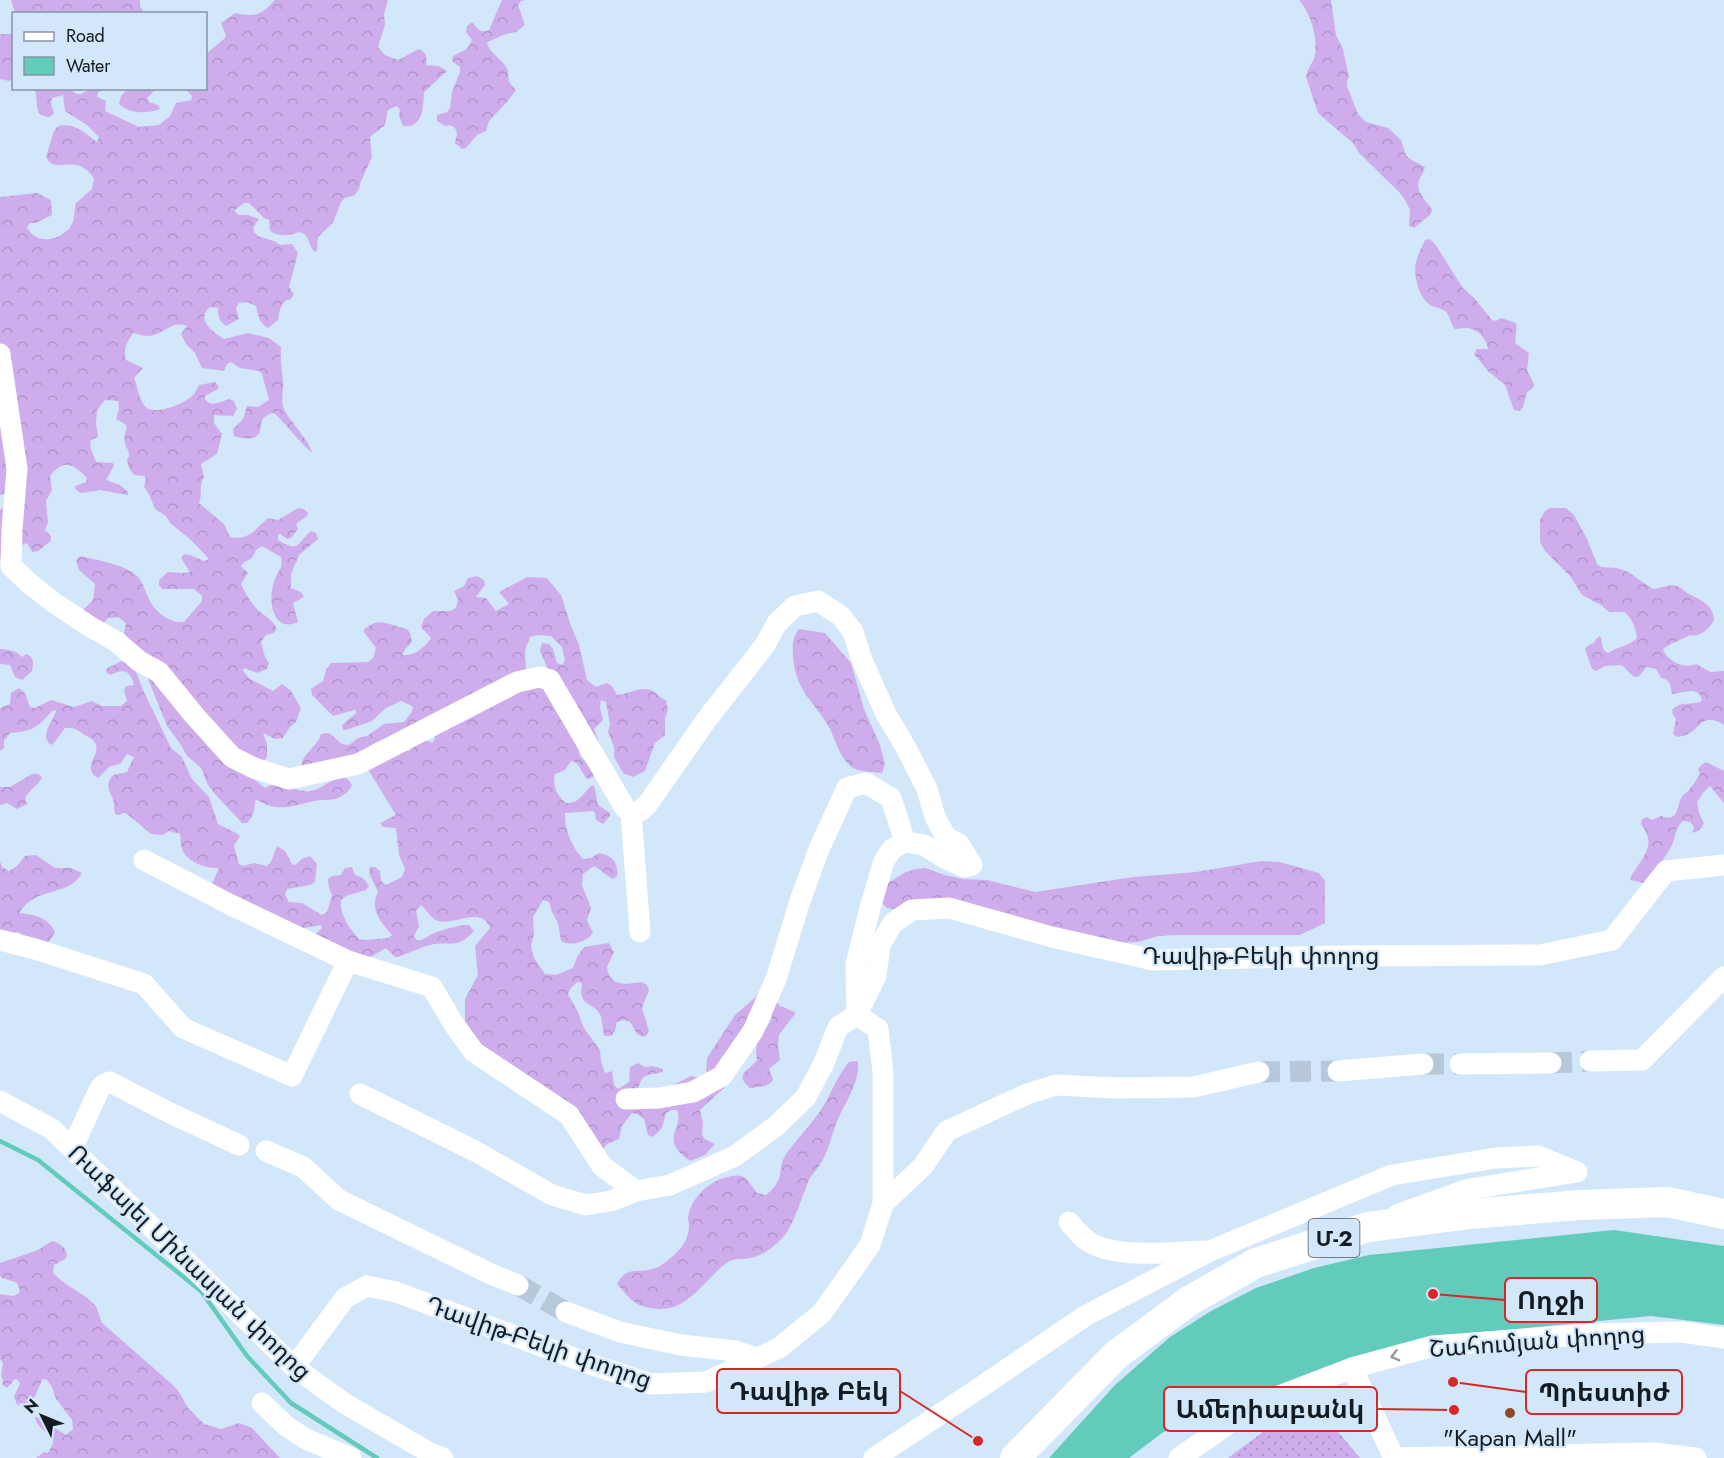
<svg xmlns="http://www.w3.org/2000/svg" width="1724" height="1458" font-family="Jost,'Noto Sans Armenian',sans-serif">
  <defs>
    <pattern id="forest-crowns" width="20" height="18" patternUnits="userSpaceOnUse" patternTransform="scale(1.5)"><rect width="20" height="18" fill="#cfadec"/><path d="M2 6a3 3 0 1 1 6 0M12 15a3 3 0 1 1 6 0" fill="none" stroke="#b194ca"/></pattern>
    <pattern id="park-dots" width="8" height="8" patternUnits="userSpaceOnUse" patternTransform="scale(1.5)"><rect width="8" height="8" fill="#cfadec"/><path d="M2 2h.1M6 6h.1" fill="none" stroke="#b194ca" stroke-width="1.8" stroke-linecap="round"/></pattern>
  </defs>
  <rect width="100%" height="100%" fill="#d3e7fa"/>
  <g fill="url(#forest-crowns)">
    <path d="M11 0H140V6L144 13H15Z"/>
    <path d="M275 0H388L384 14 385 25 378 47 385 55 398 60 419 49C427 53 427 56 426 65L439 66 447 71 424 92C423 107 424 128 403 126L399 116 400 110 397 106 388 110 385 125 370 137 372 157 361 181 359 189 355 195 345 198 341 202 333 223 318 237 317 251 315 252C308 247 310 236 302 233 297 231 297 233 293 234 287 236 274 236 270 230 269 227 270 223 269 220L264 218 249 203H244L235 210V212L239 215H248L259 219 253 228 254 232 258 236 274 241 280 245 292 244 298 253 289 287 294 294 291 299C280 301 280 310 278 320L268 328C259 323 258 315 256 306L247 302 239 303 236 308 239 319 226 326C219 321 218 316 218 308L210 307C195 319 213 332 224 339L248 333 269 338 281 347C280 360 282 369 283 381 284 391 280 400 284 409 290 422 311 442 312 453 298 441 288 426 274 413 256 417 264 427 258 435 253 441 240 438 234 436L233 429 243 419 247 406 258 407 269 400 262 374 259 371 240 368 231 362 227 364 224 371 202 368 195 353 186 344 181 334 187 326C170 320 164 335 149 336 144 336 138 334 133 333 127 343 123 348 126 360L143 368 134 378C138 387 139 402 147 408 158 415 186 403 194 394 196 392 198 387 199 385L215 382 219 387 218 389 205 396V399C211 408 220 402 229 399L234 401 237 409 233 416 214 415V423L222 434 217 454 201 464 204 477C198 488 203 493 199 503L224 524 230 537C249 541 255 529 268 518L278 520 298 508 304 509 308 513 307 516 296 524 298 529 291 538 287 539 280 534 278 535V540C300 553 296 544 311 531L316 533 318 539 299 555 291 574V588L301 592 304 597 293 603 298 622C292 625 285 626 279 621 269 611 270 592 275 579 279 569 283 568 281 557L262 546 256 550 252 558 243 563 241 566 248 573 241 584C245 592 249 600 255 607 262 615 273 619 277 629L274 633 266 635 261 642 265 657 269 663 267 669 257 673 244 668 243 671 250 679 273 691 282 684 291 691 301 708 296 722 290 727 283 738 275 739 263 733 267 744V757L264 761 221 753 265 788C284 777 291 793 311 791 325 789 343 766 352 785 349 791 345 795 338 798 331 801 322 799 314 801 300 804 285 810 271 806 266 805 262 802 257 800L255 801C255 810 253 817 247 823H242L215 794 208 785 201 768 187 756 181 745 167 726 148 679 149 674 124 633 126 623 118 617 108 618 98 630 82 611 93 600 95 584 79 570 76 560 80 556C97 560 124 564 137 576 143 581 146 594 150 601 155 612 171 624 184 622L202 601V596L194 589H162L159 585V580L168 572 184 573 190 572 181 558 184 554 190 555 204 561 209 559 191 540 170 523 166 516 155 509 149 494 144 487 146 478 144 476 134 475 129 468 127 460C135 450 118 447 127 428L125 424 116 419 119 409 118 401 105 400 97 410 96 424 98 435 97 437 90 441 91 449 96 462 113 463 114 466 106 480 120 485 128 492V495L100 490 81 493 76 490 75 486 86 482 87 478C73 464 64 458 50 476L52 490 46 501 48 522 45 530 51 536V541L38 551 32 552 27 543 22 545 5 560 0 559V510L4 507 9 488 4 494 0 495V197L37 193 51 200 52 215 36 223H30L27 227C37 248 66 239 73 222 75 216 74 209 76 203L92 189 94 179C77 150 55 177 46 157L54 131 57 127 61 125 72 126 81 130 97 142 99 137 87 125 65 111 63 95 52 98 51 104 54 113 50 117C31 116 40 101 34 89H70C82 99 81 92 92 89 96 87 103 89 107 89L98 92 97 97 106 101 105 111 139 127 159 125 170 116 176 103 191 100 192 96 185 89 206 88V54L225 38 226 36 221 23 235 13C256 17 260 16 275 0Z"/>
    <path d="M502 0H526L521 1 518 5 525 25 516 32 506 34 487 42C489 54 505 60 508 71 508 72 509 81 509 82L516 90 507 102 489 121 486 131 477 135 466 148 462 149 455 143 457 133 455 128 450 125 445 126 437 121V115L447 112 450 108 452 92 460 72V67L452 61 453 56 467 49 472 40 466 32 467 26 472 22C478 28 479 34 489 30Z"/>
    <path d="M1299 0H1331L1336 35 1343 49 1349 77 1347 81V86L1358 114 1366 122 1388 128 1401 140 1406 155 1410 159 1425 167C1424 173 1420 176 1419 181 1415 191 1427 202 1432 209L1431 214 1414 228 1409 226 1410 210 1405 200 1399 192 1359 153 1354 144 1318 113 1306 77C1307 69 1313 63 1315 55 1318 36 1310 13 1299 0Z"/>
    <path d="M0 34H13V79L9 81 0 79Z"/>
    <path d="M127 89H156L147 98 149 102 158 105 160 109C147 114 129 114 119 104L121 96Z"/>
    <path d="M1430 239 1435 244 1463 288 1475 299 1492 320 1496 321 1501 318 1516 323C1518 330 1514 336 1516 344L1529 353 1527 370 1534 384 1532 389 1527 392 1523 407 1520 411 1514 410 1505 385 1488 371 1474 354 1477 349H1488C1487 341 1480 331 1471 329 1467 327 1459 329 1455 329 1450 324 1451 318 1447 313 1443 308 1435 308 1430 305 1419 298 1413 274 1416 262 1418 254 1422 247 1425 240Z"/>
    <path d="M1550 508H1566L1574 515 1587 539 1597 564 1601 567 1617 568 1628 572 1653 589C1660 588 1670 584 1677 586 1681 587 1684 591 1689 594 1699 599 1714 605 1714 620 1710 628 1700 638 1690 635 1683 639 1666 645 1663 650 1669 662 1684 669 1696 664L1710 672 1724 671V725C1697 709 1703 735 1677 737L1673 734 1676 719 1673 715 1672 710C1681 700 1692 706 1702 701 1699 685 1684 693 1672 694L1670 684 1667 680 1661 678 1656 669 1646 667C1634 687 1632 672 1621 665L1605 666 1596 671 1592 669 1585 649 1589 645 1594 643 1596 639 1600 636C1604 643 1600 649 1608 653 1617 647 1629 646 1637 638 1636 628 1632 618 1624 612H1609L1601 605 1582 595 1570 576 1545 551 1540 542V520L1545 511Z"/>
    <path d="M477 576 484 580 485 585 476 597 486 598 496 611 509 604 499 592 527 577 547 578 561 595 571 626 579 645 587 680 596 687 607 683 612 686 617 695C629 694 642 685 653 691 658 694 660 698 666 700L668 710 665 718V735L655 743 645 771 633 777 623 773 614 757V747L608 732 610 724 606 702 601 700 600 707 603 720 594 729 602 751 550 674 540 651 542 643 549 644 553 649 557 663 562 665 565 661 562 647 551 636 538 635 530 637 525 650 526 670 535 681 555 696 576 740 580 756 592 769 595 775 594 777 587 779C581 773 580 762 571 761L565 770 555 774C552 785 557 796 566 803 581 804 582 792 593 785L595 789 598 805 610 813V816L603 824 596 820 595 813 593 811 565 813C564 829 572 847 583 859L591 858 599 853C612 855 619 863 617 876L613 879C608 877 601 870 594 866L583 874 582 885 591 908 587 920 593 933C586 942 571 947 561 941L558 923 552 912 549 902 543 900 533 917 534 934 531 946 534 958 545 974 556 975 573 968 577 957 584 947 609 943 614 952 607 967C610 988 627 984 642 982L647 985 649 990 642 1008 649 1031 647 1035 643 1037 637 1034 630 1022 624 1020 617 1022 615 1031 611 1036H604L601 1016 597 1010 584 1001 581 994 582 983 577 982 571 988 568 994 578 1012 584 1028 600 1050 601 1061 605 1073 612 1071 614 1085 618 1089 629 1082 630 1067 638 1063 645 1067 653 1066 663 1069V1072C643 1077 644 1071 637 1092L669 1087 691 1076 700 1078 706 1074 707 1058 735 1015 757 996 775 999 780 1006 795 1012V1014L779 1035 778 1045 780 1060 769 1069 773 1079 772 1082 765 1086 750 1088C733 1074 749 1071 757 1060 756 1052 755 1046 759 1039 763 1030 770 1026 772 1016L770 1013 723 1089 700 1110 703 1123 702 1135 705 1139 715 1144 705 1155 690 1161C657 1138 685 1129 677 1110H671L666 1113 662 1128 653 1137 648 1135 644 1119 637 1114 632 1113 622 1126 619 1139 607 1144 600 1153 571 1124 519 1093 465 1023V999L478 975 475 946 490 928C481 905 455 926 438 921 430 918 427 910 421 905L416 911 419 926 414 936 416 940C423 941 424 938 430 935 437 931 461 924 469 925L474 931C456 951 450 940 430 945 419 948 409 953 398 957H395L386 948 369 958 311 938 322 928 321 925 298 929 210 888 219 868C207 869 186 862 182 849 180 845 181 839 180 834L169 831 163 835 151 834 126 813H123L120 815 115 814C114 810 114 807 114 803 111 791 103 787 113 775L127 772 134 757 127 754 121 763 109 767 98 778C80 768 102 755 95 743 92 738 87 736 83 734 77 729 72 727 65 728L54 743 51 745C38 735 54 722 56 710L52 711C37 728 33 731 10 733L4 741V748L0 751V708L10 704 11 693 19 688 25 693 30 707 35 708 51 700 74 707 92 701 102 706H121L127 701 124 691 126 686 134 685C130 669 123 669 110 675L106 672V669L122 661 134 667 143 690 171 748 182 757 192 779 209 797 218 824 236 833 240 836 234 846 239 864 243 866 254 863 267 866 271 862 277 846 285 851 292 864 295 865 302 859 310 856 317 864 315 882 310 885 287 889 285 895 289 902 302 903 322 915 327 912 332 895 329 888 328 879 332 876 341 875 345 868 352 867 355 875 363 878 369 886 366 890 346 896 341 900C339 914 350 929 359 939L365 940 388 938 392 935C381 922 369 909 378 892L369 873 370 867H375L380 871 381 881 386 885 402 877 405 869 399 855 396 828 383 827 380 823 396 815 369 771V768L398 751H409L417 741 422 738 432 743 435 739 434 731C415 734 393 734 375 743 369 746 365 752 361 757L302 769C299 755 317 748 321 734L329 733 342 744 349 745 358 738 367 736 384 724 404 722 411 713 413 708 412 706 401 701 386 708 372 721 346 730H343L342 725 356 713 355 710 333 716 312 695 311 689 323 681 326 670 331 663 368 662 373 658 376 648 364 632V629L374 623 382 622 407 629 410 633 412 642 406 648 402 655C415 656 424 648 431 638L421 627 424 619 433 611H450L456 608 458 600 454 591 464 586 468 578Z"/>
    <path d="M799 629 825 633 851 663 864 709 880 745 885 764 882 773C874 772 862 772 855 769 841 762 836 742 830 729 814 700 795 692 793 655 792 645 793 637 799 629Z"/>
    <path d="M0 649C9 650 16 650 22 657L26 654C34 656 34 664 32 671L22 680 15 677 10 665 0 664Z"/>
    <path d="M1706 762 1724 771V803L1710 786 1703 793 1697 802 1699 813 1704 823C1701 829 1699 831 1692 833L1694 828C1692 822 1689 821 1683 821 1674 829 1676 838 1671 847 1663 861 1655 871 1644 883L1630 880C1631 874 1634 872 1637 867 1648 851 1654 842 1641 824L1642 819 1647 817 1652 820 1661 816C1680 823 1676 805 1682 797 1682 796 1688 791 1689 790 1693 785 1697 779 1700 774L1698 769 1701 765Z"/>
    <path d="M32 774C37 773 40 774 42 778 37 786 29 790 25 798L27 804 17 809 7 803 0 805V787H10Z"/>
    <path d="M36 855 55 868H71L82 873C68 898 37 885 19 913 32 914 51 918 55 933L44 948 29 941 23 935 18 932 13 933 0 943V861L2 867 9 871 17 866 25 856Z"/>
    <path d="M1261 861 1280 862 1319 873 1325 881V923L1300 935H1178L1158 936 1138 942 1095 944 887 908 880 901 888 883 906 872 916 869 925 868 945 875 964 879 987 880 1035 892 1133 877 1196 872Z"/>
    <path d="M858 1061C860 1084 844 1103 836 1124 831 1137 828 1152 821 1163 817 1170 811 1175 808 1182 803 1195 792 1228 784 1236 775 1246 763 1256 750 1258 742 1260 734 1258 728 1262 705 1278 689 1311 658 1309 635 1307 631 1300 617 1284 627 1265 636 1274 652 1269 661 1267 668 1260 675 1254 683 1247 689 1237 689 1226 689 1224 688 1219 688 1217 691 1199 707 1183 724 1178 745 1172 745 1177 757 1193L766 1195C787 1178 776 1170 786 1154 796 1140 808 1128 818 1114 830 1098 836 1077 849 1062Z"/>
    <path d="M52 1241C60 1243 66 1247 67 1256L65 1259 54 1265 53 1273 63 1282 86 1297 96 1306 102 1323 173 1385 179 1392 188 1408 204 1424 221 1429 239 1423 252 1428 280 1458H36L44 1452 48 1453C61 1435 37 1432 35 1417L40 1418 66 1435 73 1429 72 1420 56 1399 52 1387 47 1380 43 1379C35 1391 35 1412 17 1405L14 1396 20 1384 18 1380 15 1379 7 1388 2 1384 3 1380 1 1376 3 1363 0 1359V1294L13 1296 18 1294 20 1291 17 1283 0 1277V1263L38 1250Z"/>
  </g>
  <path fill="url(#park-dots)" d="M1299 1405 1318 1412 1333 1426 1360 1458H1228Z"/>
  <path fill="#63cbbb" d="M1614 1230 1724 1246V1325L1651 1316 1443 1336 1331 1365 1207 1412 1162 1433 1129 1458H1049L1115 1385 1170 1337 1211 1311 1256 1288 1314 1268 1369 1255Z"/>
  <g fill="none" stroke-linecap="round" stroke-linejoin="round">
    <path stroke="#63cbbb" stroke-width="4.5" d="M0 1141 38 1160 201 1291 247 1356 291 1403 377 1458"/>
    <g stroke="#b6c8da" stroke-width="21" stroke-dasharray="21 10" stroke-linecap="butt">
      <path d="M1551 1063 1590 1061"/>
      <path d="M1423 1064H1460"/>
      <path d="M1259 1072 1338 1071"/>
      <path d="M518 1285 566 1312"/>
    </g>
    <g stroke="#fff" stroke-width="21">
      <path d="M0 354 17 469 12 529 11 566 29 583 53 602 89 626 117 642 139 661 159 672 194 715 232 757 254 768 289 779 358 764 517 682 539 677 550 680 625 808 631 813 640 811 647 805 707 719 765 645 777 623 795 606 818 601 841 616 853 632 862 660 886 714 905 746 927 789 935 817 946 837 959 844 972 865 964 867 943 857 924 845 905 842 892 849 884 861 870 908 856 964 857 1015"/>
      <path d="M631 813 640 932"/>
      <path d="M144 860 231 905 348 961 432 987 453 1023 474 1052 569 1115 602 1166 636 1191"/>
      <path d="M0 940 35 949 144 984 183 1028 292 1076 348 961"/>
      <path d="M858 1012 876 976 880 945 893 923 912 910 949 908 1052 937 1153 960 1343 956 1540 955 1612 940 1666 871 1724 865"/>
      <path d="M1590 1061 1642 1060 1724 977"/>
      <path d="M1460 1064 1551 1063"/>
      <path d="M1338 1071 1423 1064"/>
      <path d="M360 1094 475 1151 552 1195 586 1205 611 1201 636 1191 670 1185 735 1156 776 1126 806 1097 824 1063 838 1027 857 1015"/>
      <path d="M626 1099 659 1098 693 1092 722 1076 753 1031 776 979 800 901 819 849 847 788 866 783 891 798 905 842"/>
      <path d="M0 1101 52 1129 294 1367 344 1403 430 1453 443 1458"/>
      <path d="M72 1149 99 1090 103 1085 110 1082 168 1112 239 1145"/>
      <path d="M266 1151 303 1167 339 1200 491 1274 518 1285"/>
      <path d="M883 1204 923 1166 947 1131 1027 1094 1056 1085 1117 1088 1193 1087 1259 1072"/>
      <path d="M1069 1222C1074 1228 1079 1234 1085 1239 1111 1260 1171 1252 1204 1251"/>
      <path d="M566 1312 620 1332 681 1345 735 1351 757 1358"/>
      <path d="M294 1367 345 1298 367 1286 396 1292 590 1364 651 1384 706 1382 779 1348 822 1313 870 1245 883 1204V1072L878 1029 857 1015"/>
      <path d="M1352 1368 1394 1458"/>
      <path d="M262 1403 286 1426 306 1439 351 1458"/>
      <path d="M874 1458 975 1391 1085 1316 1210 1251 1392 1175 1496 1158 1538 1156 1577 1172 1469 1189 1397 1215"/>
      <path d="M1179 1458 1254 1406 1352 1368 1433 1346 1592 1334 1682 1332 1724 1338"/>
      <path d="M1394 1458 1653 1453 1696 1458"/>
    </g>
    <path stroke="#fff" stroke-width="30" d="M1015 1458 1116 1355 1189 1301 1256 1263 1368 1227 1469 1214 1580 1205 1667 1202 1724 1214"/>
  </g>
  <defs><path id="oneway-chevron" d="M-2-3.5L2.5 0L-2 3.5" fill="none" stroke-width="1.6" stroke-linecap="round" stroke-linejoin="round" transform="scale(1.5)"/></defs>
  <use stroke="#95989c" href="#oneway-chevron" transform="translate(1395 1356) rotate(165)"/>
  <circle fill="#8f4725" stroke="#d3e7fa" stroke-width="2" cx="1510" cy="1413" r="6"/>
  <g text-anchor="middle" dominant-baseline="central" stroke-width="4.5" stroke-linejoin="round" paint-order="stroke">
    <rect fill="#d3e7fa" stroke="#4d5863" stroke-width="1.5" x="1308.5" y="1219" width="51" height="38" rx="4.5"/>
    <g font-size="22" font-weight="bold" fill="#141b22">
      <text x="1334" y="1238">Մ-2</text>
    </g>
    <g font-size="24" fill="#141b22" stroke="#d3e7fa">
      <text x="1261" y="955">Դավիթ-Բեկի փողոց</text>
      <text transform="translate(190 1262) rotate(44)">Ռաֆայել Մինասյան փողոց</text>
      <text transform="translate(1537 1341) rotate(-4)">Շահումյան փողոց</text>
      <text transform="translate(539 1342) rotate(19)">Դավիթ-Բեկի փողոց</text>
    </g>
    <g font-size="24" fill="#141b22" stroke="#d3e7fa">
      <text x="1510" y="1437">"Kapan Mall"</text>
    </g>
  </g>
  <path fill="none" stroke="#d62828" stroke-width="2" d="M1433 1294L1505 1300M978 1441L900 1391M1453 1382L1526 1392M1454 1410L1377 1409"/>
  <g fill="#d62828" stroke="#d3e7fa" stroke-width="2">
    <circle cx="1433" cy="1294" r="6"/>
    <circle cx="978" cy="1441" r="6"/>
    <circle cx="1453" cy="1382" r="6"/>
    <circle cx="1454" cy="1410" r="6"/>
  </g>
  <g fill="#d3e7fa" stroke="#d62828" stroke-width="2">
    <rect x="1505" y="1278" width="92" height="44" rx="6"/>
    <rect x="717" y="1369" width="183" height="44" rx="6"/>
    <rect x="1526" y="1370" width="156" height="44" rx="6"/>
    <rect x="1164" y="1387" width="213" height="44" rx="6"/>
  </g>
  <g font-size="26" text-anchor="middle" font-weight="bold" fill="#141b22">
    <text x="1551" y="1309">Ողջի</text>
    <text x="809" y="1400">Դավիթ Բեկ</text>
    <text x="1604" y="1401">Պրեստիժ</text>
    <text x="1270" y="1418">Ամերիաբանկ</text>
  </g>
  <rect x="12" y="12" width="195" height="78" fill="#d3e7fa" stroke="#8795a4" stroke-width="1.5"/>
  <rect x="24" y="32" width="30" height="9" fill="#ffffff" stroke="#8795a4" stroke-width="1.5"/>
  <text x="66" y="42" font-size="18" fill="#141b22">Road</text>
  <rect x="24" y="57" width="30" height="18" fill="#63cbbb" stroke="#8795a4" stroke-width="1.5"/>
  <text x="66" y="72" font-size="18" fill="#141b22">Water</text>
  <g transform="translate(42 1416) rotate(313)" stroke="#d3e7fa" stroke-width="4.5" paint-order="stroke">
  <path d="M0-4.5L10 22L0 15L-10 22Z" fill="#141b22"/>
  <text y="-9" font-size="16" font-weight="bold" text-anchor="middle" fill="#141b22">N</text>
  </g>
</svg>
